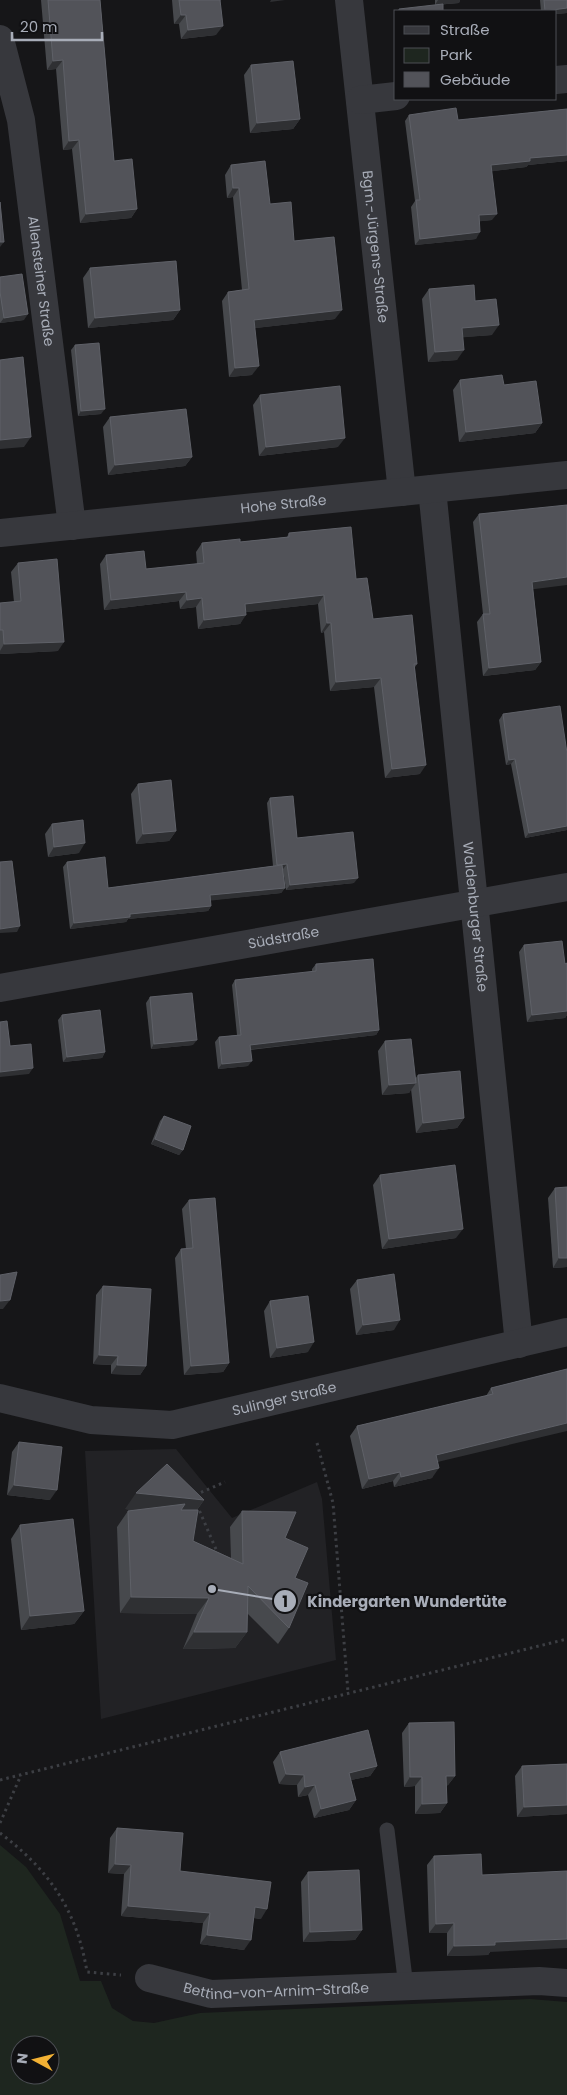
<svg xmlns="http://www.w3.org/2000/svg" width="567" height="2095" font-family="Poppins,sans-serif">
  <rect width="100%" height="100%" fill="#161618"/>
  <path fill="#222225" d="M176 1449 232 1518 317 1482 322 1499 336 1660 101 1719 85 1451Z"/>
  <path fill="#1e261f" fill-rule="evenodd" d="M0 1845 26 1867 60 1914 80 1981H101L112 2008 133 2021 154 2023 200 2013 530 1999 567 2002V2095H0ZM20 2045H50V2075H20Z"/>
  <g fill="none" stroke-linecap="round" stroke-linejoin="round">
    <g stroke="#3d3f44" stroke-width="3" stroke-dasharray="2.5 4" stroke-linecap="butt">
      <path d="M317 1443 333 1503 348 1692"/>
      <path d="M195 1495 225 1482"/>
      <path d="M197 1505 218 1554"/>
      <path d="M0 1780 567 1639"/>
      <path d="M0 1823 21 1775"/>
      <path d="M0 1833C49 1870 77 1910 87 1972L121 1975"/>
    </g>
    <path stroke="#37383d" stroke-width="15" d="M387 1830 406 1987"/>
    <g stroke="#37383d" stroke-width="28">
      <path id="s1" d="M349 0 402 492"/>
      <path id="s2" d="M0 39 21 120 72 526"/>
      <path d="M556 80 567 79"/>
      <path d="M360 100 396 96"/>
      <path id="s3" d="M432 489 519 1344"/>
      <path id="s4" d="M0 533 567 475"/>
      <path id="s5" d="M0 988 567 887"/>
      <path id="s6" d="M0 1398 91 1420 172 1425 567 1332"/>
      <path id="s7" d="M149 1978 211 1994 539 1981 567 1983"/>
    </g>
  </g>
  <g fill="#47494d">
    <path d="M41 0H100L114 161 137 209 131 218 80 223 72 149 63 150 56 69 47 70Z"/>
    <path d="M172 0H221L220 1 216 35 181 39 179 24H174Z"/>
    <path d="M435 0H460L459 3 435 5Z"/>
    <path d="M540 0H567V13L556 14V11H541Z"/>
    <path d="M251 65 300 119 293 129 250 133 244 75Z"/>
    <path d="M567 109V161L528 165 526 167 492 171V220L480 221 476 239 415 245 411 207 415 201 405 121 409 115 458 120Z"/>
    <path d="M231 165 270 204 294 241 335 319 255 328 252 375 229 377 222 301 228 292 242 290 233 197 227 198 225 175Z"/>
    <path d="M90 268 180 310 173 320 88 328 83 278Z"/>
    <path d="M0 277 24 320 0 323Z"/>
    <path d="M429 289 475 301 492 335 463 337 457 360 428 362 422 299Z"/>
    <path d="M75 345 101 414 78 416 71 350Z"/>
    <path d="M460 380 504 385 542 423 535 433 459 442 453 390Z"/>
    <path d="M260 395 338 447 259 456 253 405Z"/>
    <path d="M110 417 192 457 185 466 108 475 103 427Z"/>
    <path d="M479 514 533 589 541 662 535 670 483 676 477 622 483 614 473 522Z"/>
    <path d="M289 533 356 579 373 619 417 664 415 667 420 774 385 778 374 687 330 691 324 632 321 633 318 604 246 612 240 624 198 629 196 607 180 609 179 601 104 610 100 564 106 555 146 569 197 564 196 552 202 543 240 542 287 537Z"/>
    <path d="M18 563 58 651 0 654V603L14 602 11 572Z"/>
    <path d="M503 714 567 753V830L525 838 511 764 506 765 499 720Z"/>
    <path d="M138 784 176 831 169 841 136 844 131 794Z"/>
    <path d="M270 798 297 838 354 883 286 890 283 869 285 888 281 893 211 900V906L208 911 128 919 126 922 70 929 63 867 67 862 108 888 273 866 267 803Z"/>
    <path d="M52 824 79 853 48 857 45 834Z"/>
    <path d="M524 945 565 964 567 963V1015L565 1018 527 1022 519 952Z"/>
    <path d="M316 964 379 1030 376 1035 250 1050 248 1066 218 1069 215 1042 219 1037 237 1035 232 985 235 980 312 972V969Z"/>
    <path d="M150 997 193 1045 151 1049 146 1003Z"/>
    <path d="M62 1015 105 1052 102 1058 63 1062 58 1020Z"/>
    <path d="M385 1041 415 1079 418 1075 464 1118 457 1128 416 1133 411 1089 409 1093 382 1095 378 1051Z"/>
    <path d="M164 1116 183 1150 179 1155 151 1144 160 1121Z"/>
    <path d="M380 1175 456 1238 382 1249 373 1185Z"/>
    <path d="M567 1187V1267L553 1268 548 1198 555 1188Z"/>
    <path d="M189 1200 229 1363 223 1372 184 1375 175 1258 181 1249H186L182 1209Z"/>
    <path d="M357 1280 394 1330 356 1335 350 1289Z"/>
    <path d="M103 1286 146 1366 140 1375 111 1374V1365L93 1364 96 1295Z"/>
    <path d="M270 1301 308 1352 270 1358 264 1311Z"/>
    <path d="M567 1369 438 1462 432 1478 394 1487 393 1481 362 1489 350 1436 357 1426 486 1396 491 1388Z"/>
    <path d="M19 1442 50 1500 7 1495 12 1452Z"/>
    <path d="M204 1500 197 1510 193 1541 231 1558 230 1527 242 1511 285 1538 295 1578 289 1628 278 1644 247 1613V1632L235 1648 183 1649 197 1614 120 1613 117 1527 128 1511 135 1510 125 1509Z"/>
    <path d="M20 1525 84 1611 74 1624 21 1630 11 1539Z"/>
    <path d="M409 1723 455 1776 448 1785 446 1786 447 1803 440 1813 415 1814V1786L404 1787 402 1733Z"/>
    <path d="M280 1752 377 1766 370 1776 351 1780 356 1800 349 1810 314 1818 308 1795 298 1797 297 1785 279 1784 273 1762Z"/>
    <path d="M567 1764V1814L517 1817 515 1776 522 1766Z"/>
    <path d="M117 1828 180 1871 261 1919 254 1918 244 1950 200 1944 203 1923 121 1916 124 1874 108 1873 110 1838Z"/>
    <path d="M434 1856 482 1875 490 1952 488 1955 447 1956V1933H429L427 1865Z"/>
    <path d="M308 1872 362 1930 355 1940 303 1942 301 1882Z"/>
  </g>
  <g fill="#2f3033">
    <path d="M271 0H285L270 2Z"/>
    <path d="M438 0H460L459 3 435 5Z"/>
    <path d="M567 8V13L556 14V11H545Z"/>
    <path d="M181 15H186L179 24H174Z"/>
    <path d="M223 26 216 35 181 39 188 30Z"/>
    <path d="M63 60 56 69 47 70 53 61Z"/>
    <path d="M300 119 293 129 250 133 257 123Z"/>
    <path d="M79 140 72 149 63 150 69 141Z"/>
    <path d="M567 155V161L528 165 526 167 487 172 491 165 530 158Z"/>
    <path d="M233 188H239L233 197 227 198Z"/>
    <path d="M137 209 131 218 80 223 86 214Z"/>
    <path d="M497 214 492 220 474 222 479 215Z"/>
    <path d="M480 232 476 239 415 245 420 239Z"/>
    <path d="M0 242H4L0 247Z"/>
    <path d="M180 310 173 320 88 328 95 318Z"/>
    <path d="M342 310 335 319 248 329 254 320Z"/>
    <path d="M28 314 24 320 0 323 4 318Z"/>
    <path d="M499 325 492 335 455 338 462 328Z"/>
    <path d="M464 350 457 360 428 362 435 352Z"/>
    <path d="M259 366 252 375 229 377 235 368Z"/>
    <path d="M105 409 101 414 78 416 81 411Z"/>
    <path d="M542 423 535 433 459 442 466 432Z"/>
    <path d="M31 437 24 447 0 449V440Z"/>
    <path d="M345 438 338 447 259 456 266 447Z"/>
    <path d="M192 457 185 466 108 475 115 465Z"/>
    <path d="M567 577V585L527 590 532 582Z"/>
    <path d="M186 592 179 601 104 610 111 600Z"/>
    <path d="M324 595 318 604 238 613 245 604Z"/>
    <path d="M202 598 196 607 180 609 187 600Z"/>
    <path d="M246 615 240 624 198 629 204 620Z"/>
    <path d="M327 623H331L324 632 321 633Z"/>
    <path d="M64 642 58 651 0 654V651L4 644Z"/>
    <path d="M541 662 535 670 483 676 489 668Z"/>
    <path d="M381 678 374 687 330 691 336 682Z"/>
    <path d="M515 759 511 764 506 765 509 760Z"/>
    <path d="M426 765 420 774 385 778 392 769Z"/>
    <path d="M567 826V830L525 838 529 833Z"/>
    <path d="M176 831 169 841 136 844 143 834Z"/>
    <path d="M85 843 79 853 48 857 54 847Z"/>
    <path d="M287 864 283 869 274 870 277 865Z"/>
    <path d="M358 878 354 883 286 890 290 885Z"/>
    <path d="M285 888 281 893 207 901 210 895Z"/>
    <path d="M211 906 208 911 128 919 126 922 70 929 74 923 130 914Z"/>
    <path d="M20 926 17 932 0 933V929Z"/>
    <path d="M567 1009V1015L565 1018 527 1022 532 1015Z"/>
    <path d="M379 1030 376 1035 246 1050 250 1045Z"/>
    <path d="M197 1040 193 1045 151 1049 154 1044Z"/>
    <path d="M105 1052 102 1058 63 1062 67 1057Z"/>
    <path d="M252 1061 248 1066 218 1069 222 1064Z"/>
    <path d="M33 1068 29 1074 0 1077V1072Z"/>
    <path d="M416 1083 409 1093 382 1095 389 1085Z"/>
    <path d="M464 1118 457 1128 416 1133 423 1123Z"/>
    <path d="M155 1139 183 1150 179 1155 151 1144Z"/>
    <path d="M463 1229 456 1238 382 1249 389 1239Z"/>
    <path d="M559 1258H567V1267L553 1268Z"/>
    <path d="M10 1300 3 1309H0V1301Z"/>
    <path d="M400 1320 394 1330 356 1335 363 1325Z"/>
    <path d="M314 1342 308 1352 270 1358 277 1348Z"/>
    <path d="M99 1355 118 1356 111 1365 93 1364Z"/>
    <path d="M229 1363 223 1372 184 1375 191 1366Z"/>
    <path d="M117 1365 146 1366 140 1375 111 1374Z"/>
    <path d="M567 1423V1431L429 1464 436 1455Z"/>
    <path d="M439 1468 432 1478 394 1487 401 1477Z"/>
    <path d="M400 1472 393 1481 362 1489 369 1479Z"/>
    <path d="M14 1485 57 1490 50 1500 7 1495Z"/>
    <path d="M136 1493 204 1500 192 1517 125 1509Z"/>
    <path d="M131 1597 209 1598 197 1614 120 1613Z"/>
    <path d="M84 1611 74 1624 21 1630 30 1616Z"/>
    <path d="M194 1632H247L235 1648 183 1649Z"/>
    <path d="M377 1766 370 1776 342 1782 349 1773Z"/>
    <path d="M286 1774 304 1775 297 1785 279 1784Z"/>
    <path d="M446 1776H455L448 1785 439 1786Z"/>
    <path d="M410 1777H422L415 1786 404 1787Z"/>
    <path d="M315 1785 308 1795 298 1797 305 1787Z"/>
    <path d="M356 1800 349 1810 314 1818 321 1809Z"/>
    <path d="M447 1803 440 1813 415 1814 422 1804Z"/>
    <path d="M567 1805V1814L517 1817 524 1807Z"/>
    <path d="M115 1864 131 1865 124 1874 108 1873Z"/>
    <path d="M128 1906 210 1913 203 1923 121 1916Z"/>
    <path d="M255 1907 267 1909 261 1919 248 1917Z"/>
    <path d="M454 1923 447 1933H429L436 1924Z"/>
    <path d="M362 1930 355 1940 303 1942 310 1932Z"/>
    <path d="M207 1935 251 1940 244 1950 200 1944Z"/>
    <path d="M567 1939V1948L490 1952 488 1955 447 1956 454 1946 495 1942Z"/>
  </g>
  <g fill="#525359" stroke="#5f6168">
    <path d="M48 0H100L114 161 132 159 137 209 86 214 79 140 69 141 63 60 53 61Z"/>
    <path d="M179 0H220L223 26 188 30 186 15H181Z"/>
    <path d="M544 0H567V8L545 11Z"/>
    <path d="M443 4V11H399V9Z"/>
    <path d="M293 61 300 119 257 123 251 65Z"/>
    <path d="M456 108 458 120 567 109V155L530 158V161L491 165 497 214 479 215 480 232 420 239 416 200H420L409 115Z"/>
    <path d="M265 161 270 204 291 202 294 241 334 237 342 310 254 320 259 366 235 368 228 292 249 289 239 188H233L231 165Z"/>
    <path d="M0 202 4 242H0Z"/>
    <path d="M176 261 180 310 95 318 90 268Z"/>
    <path d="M22 274 28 314 4 318 0 292V277Z"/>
    <path d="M474 285 475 301 496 299 499 325 462 328 464 350 435 352 429 289Z"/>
    <path d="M99 343 105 409 81 411 75 345Z"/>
    <path d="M23 357 31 437 0 440V360Z"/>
    <path d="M502 375 504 385 536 381 542 423 466 432 460 380Z"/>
    <path d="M340 386 345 438 266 447 260 395Z"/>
    <path d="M186 409 192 457 115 465 110 417Z"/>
    <path d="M567 505V577L532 582 541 662 489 668 483 614H490L479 514Z"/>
    <path d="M351 527 356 579 367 578 373 619 412 615 417 664H414L426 765 392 769 381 678 336 682 331 623H327L324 595 245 604 246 615 204 620 202 598 187 600 186 592 111 600 106 555 144 551 146 569 204 563 202 543 240 539V542L289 537V533Z"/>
    <path d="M57 559 64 642 4 644 3 630H0V603L21 601 18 563Z"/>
    <path d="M560 706 567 753V826L529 833 515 759 509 760 503 714Z"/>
    <path d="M171 780 176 831 143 834 138 784Z"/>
    <path d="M293 796 297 838 353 832 358 878 290 885 287 864 277 865 270 798Z"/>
    <path d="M83 820 85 843 54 847 52 824Z"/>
    <path d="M105 857 108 888 282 865 285 888 210 895 211 906 130 914V917L74 923 67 862Z"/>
    <path d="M12 861 20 926 0 929V862Z"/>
    <path d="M562 941 565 964 567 963V1011L532 1015 524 945Z"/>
    <path d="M373 959 379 1030 250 1045 252 1061 222 1064 219 1037 241 1035 235 980 316 971V964Z"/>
    <path d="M192 993 197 1040 154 1044 150 997Z"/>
    <path d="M100 1010 105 1052 67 1057 62 1015Z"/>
    <path d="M7 1021 10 1046 31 1044 33 1068 0 1072V1022Z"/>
    <path d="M411 1039 416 1083 389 1085 385 1041Z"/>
    <path d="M460 1071 464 1118 423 1123 418 1075Z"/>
    <path d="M164 1116 191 1126 183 1150 155 1139Z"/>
    <path d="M455 1165 463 1229 389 1239 380 1175Z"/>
    <path d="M567 1187V1258H559L555 1188Z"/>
    <path d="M215 1198 229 1363 191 1366 181 1249 193 1248 189 1200Z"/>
    <path d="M17 1272 10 1300 0 1301V1275Z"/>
    <path d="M394 1274 400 1320 363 1325 357 1280Z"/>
    <path d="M103 1286 151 1289 146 1366 117 1365 118 1356 99 1355Z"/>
    <path d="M308 1296 314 1342 277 1348 270 1301Z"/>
    <path d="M567 1369V1423L436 1455 439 1468 401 1477 400 1472 369 1479 357 1426 493 1394 491 1388Z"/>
    <path d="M19 1442 62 1447 57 1490 14 1485Z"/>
    <path d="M167 1464 204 1500 136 1493Z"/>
    <path d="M185 1504 181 1510H198L193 1541 243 1564 242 1511 296 1512 285 1538 308 1548 295 1578 308 1583 289 1628 248 1586 247 1632H194L209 1598 131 1597 128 1511Z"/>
    <path d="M73 1519 84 1611 30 1616 20 1525Z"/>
    <path d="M454 1722 455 1776H446L447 1803 422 1804V1777H410L409 1723Z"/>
    <path d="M368 1730 377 1766 349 1773 356 1800 321 1809 315 1785 305 1787 304 1775 286 1774 280 1752Z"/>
    <path d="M567 1764V1805L524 1807 522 1766Z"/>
    <path d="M117 1828 183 1833 180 1871 271 1882 267 1909 255 1907 251 1940 207 1935 210 1913 128 1906 131 1865 115 1864Z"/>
    <path d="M481 1854 482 1875 567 1871V1939L495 1942V1945L454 1946V1923L436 1924 434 1856Z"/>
    <path d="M359 1870 362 1930 310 1932 308 1872Z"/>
  </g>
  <g text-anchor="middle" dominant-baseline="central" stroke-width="4.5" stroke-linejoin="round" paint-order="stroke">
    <g font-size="14" fill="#a8adb8" stroke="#111113">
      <text stroke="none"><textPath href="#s1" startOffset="248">Bgm.-Jürgens-Straße</textPath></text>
      <text stroke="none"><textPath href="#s2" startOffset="246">Allensteiner Straße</textPath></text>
      <text stroke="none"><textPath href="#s4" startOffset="285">Hohe Straße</textPath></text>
      <text stroke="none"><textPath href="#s3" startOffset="430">Waldenburger Straße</textPath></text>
      <text stroke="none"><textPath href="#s5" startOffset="288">Südstraße</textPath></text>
      <text stroke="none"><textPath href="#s6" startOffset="290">Sulinger Straße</textPath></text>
      <text stroke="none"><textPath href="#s7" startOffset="129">Bettina-von-Arnim-Straße</textPath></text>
    </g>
  </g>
  <path fill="none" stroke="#a8adb8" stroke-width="2" d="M212 1589L285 1601"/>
  <g fill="#a8adb8" stroke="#111113" stroke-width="2">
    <circle cx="212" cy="1589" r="5"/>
    <circle cx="285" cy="1601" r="12"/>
  </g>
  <g font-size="15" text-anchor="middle" font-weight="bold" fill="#111">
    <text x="285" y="1607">1</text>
  </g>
  <g font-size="15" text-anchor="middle" font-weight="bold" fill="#a8adb8" stroke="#111113" stroke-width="4.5" stroke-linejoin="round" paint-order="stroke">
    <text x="407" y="1607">Kindergarten Wundertüte</text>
  </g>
  <rect x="394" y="10" width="162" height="90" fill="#111113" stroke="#4d4f55"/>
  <rect x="404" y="26" width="25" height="8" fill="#37383d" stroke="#4d4f55"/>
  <text x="440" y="35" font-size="15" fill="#a8adb8">Straße</text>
  <rect x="404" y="48" width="25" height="15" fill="#1e261f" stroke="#4d4f55"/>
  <text x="440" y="60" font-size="15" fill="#a8adb8">Park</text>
  <rect x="404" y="72" width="25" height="15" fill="#525359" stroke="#4d4f55"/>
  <text x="440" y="85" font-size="15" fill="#a8adb8">Gebäude</text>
  <g transform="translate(35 2060) rotate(277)"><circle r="24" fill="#111113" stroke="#4d4f55"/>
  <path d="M0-4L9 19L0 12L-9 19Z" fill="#f2b134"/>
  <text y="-8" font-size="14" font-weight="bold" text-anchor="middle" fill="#a8adb8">N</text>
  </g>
  <path d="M12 32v8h90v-8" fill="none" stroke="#a8adb8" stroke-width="2.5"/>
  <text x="20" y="32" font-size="15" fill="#a8adb8" stroke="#111113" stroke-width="4" paint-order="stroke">20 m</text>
</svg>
